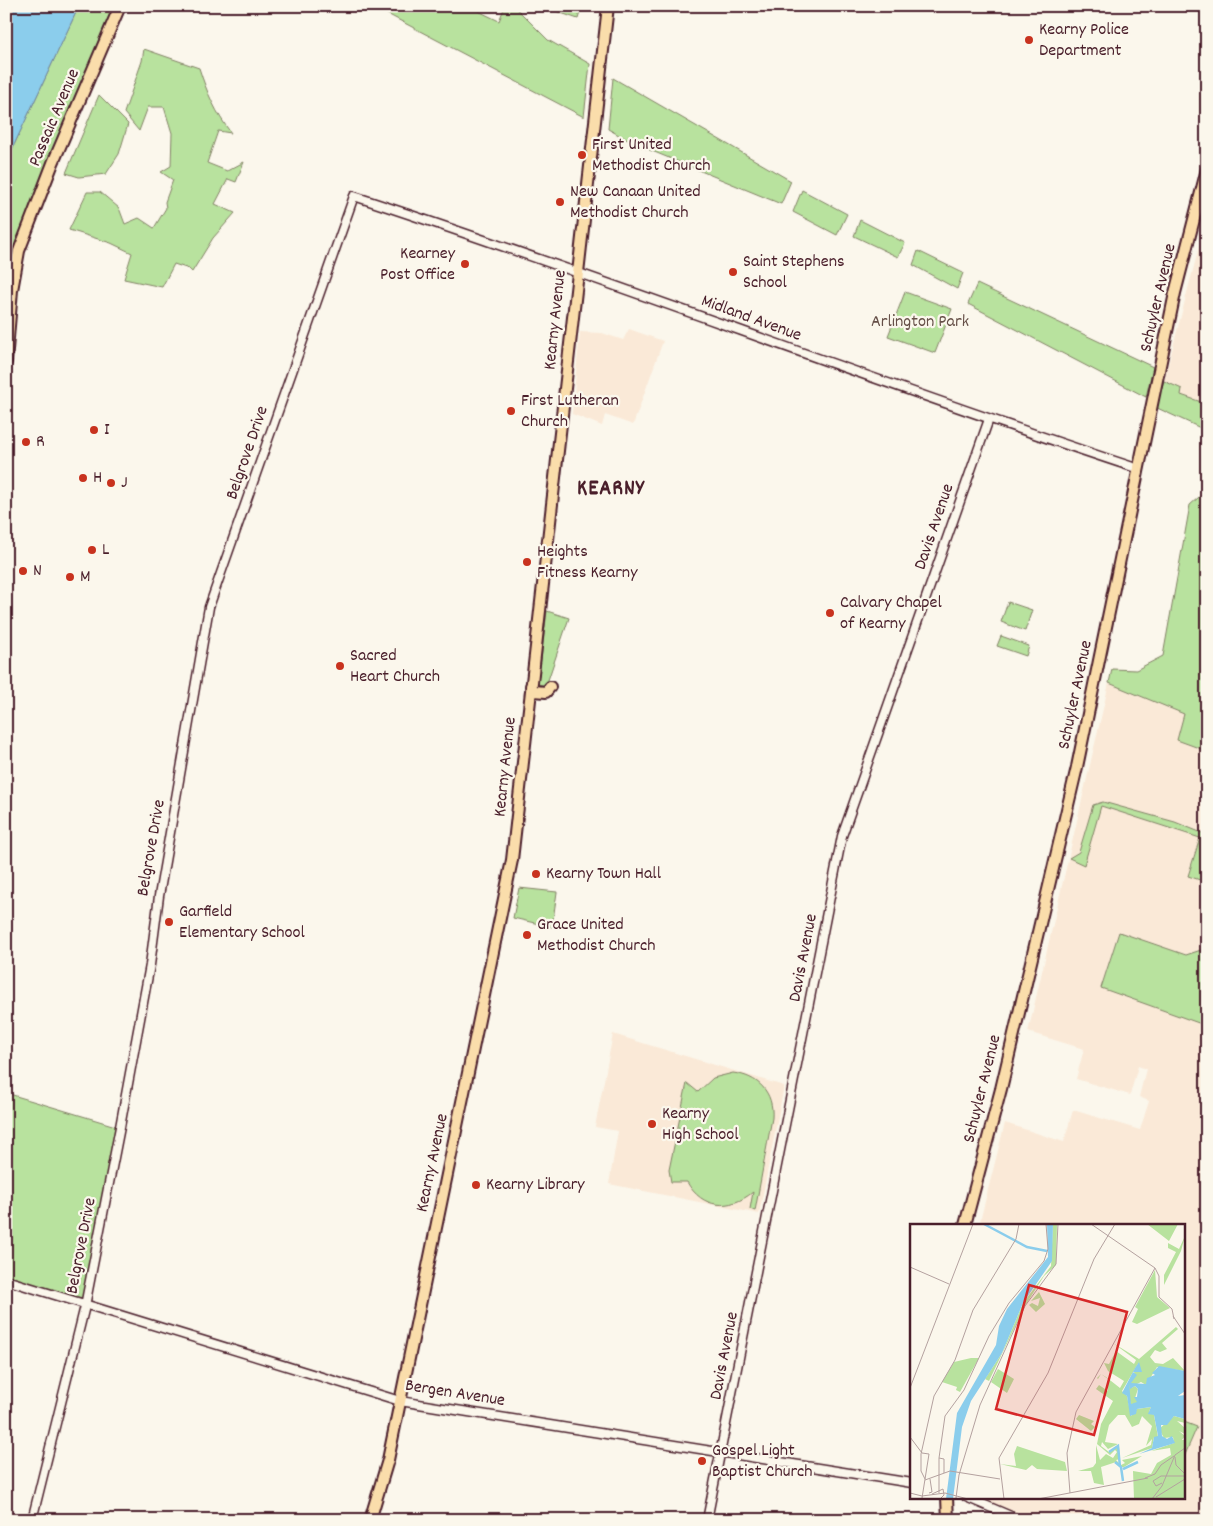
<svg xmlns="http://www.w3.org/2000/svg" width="1213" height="1526" font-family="Dekko,sans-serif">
  <rect width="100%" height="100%" fill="#fbf7ec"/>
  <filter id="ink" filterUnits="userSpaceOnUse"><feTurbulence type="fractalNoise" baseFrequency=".02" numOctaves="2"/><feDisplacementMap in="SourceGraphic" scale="10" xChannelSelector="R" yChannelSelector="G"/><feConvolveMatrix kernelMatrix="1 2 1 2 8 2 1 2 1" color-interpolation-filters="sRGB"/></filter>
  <g filter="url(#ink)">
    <g fill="#fae9d7">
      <path d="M1207 216V404L1181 395 1182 389 1164 381Z"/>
      <path d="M629 329 663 341 633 425 605 415 602 426 572 414 580 332 602 333 623 340Z"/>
      <path d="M1109 683 1184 714 1177 740 1207 751V835L1175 822 1103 802 1093 805 1079 852 1084 864 1100 806 1200 838 1188 876 1207 882 1204 893 1207 895V951L1204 949 1186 955 1119 932 1101 988 1207 1026V1520H1017L966 1497H1184V1457L1197 1428 1184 1422V1225H979L1005 1123 1064 1142 1073 1110 1140 1130 1149 1101 1139 1097 1146 1069 1138 1066 1130 1095 1076 1079 1084 1049 1028 1032Z"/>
      <path d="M613 1034 784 1086 759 1214 609 1184 618 1131 595 1127Z"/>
      <path d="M6 1292 13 1295 6 1331Z"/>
    </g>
    <g fill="#b8e29e" stroke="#818064">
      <path d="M79 6H115L15 251 6 290V162Z"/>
      <path d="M372 6H468L499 21 505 6H514L548 40 590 64 584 117Z"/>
      <path d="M541 6H582L578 19Z"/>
      <path d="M144 49 199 68C207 93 216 113 231 133L218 131 207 163 227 171 244 162 236 182 228 179 215 204 235 213 213 238 192 272 189 269 174 264 162 287 124 279 132 253 111 243 69 230 87 192H100L119 208 125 224 139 218 154 228 166 208 165 202 173 180 161 172 171 166 172 133 164 107H148L139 131 124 113 142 61Z"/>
      <path d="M613 78 791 181 781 204 635 144 608 129Z"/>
      <path d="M99 95 128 124 119 154 106 174 79 177 66 173Z"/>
      <path d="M802 190 847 214 837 235 793 212Z"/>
      <path d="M860 220 905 243 898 257 854 236Z"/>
      <path d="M918 251 963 273 957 289 913 265Z"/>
      <path d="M977 284 1153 367 1146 397 968 304Z"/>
      <path d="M905 292 952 309 935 353 888 336Z"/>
      <path d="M1164 381 1182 389 1181 395 1207 404V431L1155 407Z"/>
      <path d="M1207 490V751L1177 740 1184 714 1109 683 1112 669 1136 670 1163 656 1190 505Z"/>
      <path d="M1008 602 1032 610 1025 631 1001 622Z"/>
      <path d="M547 611 569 618 546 686 538 684Z"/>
      <path d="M1001 636 1029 646 1026 656 997 646Z"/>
      <path d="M1103 802 1175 822 1207 835V895L1204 894 1206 882 1188 876 1200 838 1101 806 1084 865 1069 858 1079 852 1093 805Z"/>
      <path d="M519 888 557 892 552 927 513 918Z"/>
      <path d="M1119 932 1186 955 1204 949 1207 951V1026L1101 988Z"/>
      <path d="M733 1073C758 1076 774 1092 772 1118L755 1211 750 1209 753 1192C730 1211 702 1209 687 1182H671L669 1170 687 1083 698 1092 713 1078Z"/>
      <path d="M6 1093 119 1127 86 1309 6 1282Z"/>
      <path d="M1184 1422 1197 1427 1184 1457Z"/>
    </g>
    <path fill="#8bcdec" stroke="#71879f" d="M6 6H79L6 162Z"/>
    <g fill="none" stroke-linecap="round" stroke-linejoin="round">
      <g stroke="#4a1f2b" stroke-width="11">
        <g id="minor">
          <path d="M6 1280 400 1401 912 1483"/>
          <path d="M966 1497 1020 1520"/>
          <path d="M32 1520 85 1306 120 1127 150 965 159 896 209 607 354 196C617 282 875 383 1139 469"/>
          <path d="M707 1520 842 836 989 419"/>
        </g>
      </g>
      <g stroke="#4a1f2b" stroke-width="14">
        <g id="major">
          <path d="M6 362 12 290 19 251 53 163 120 6"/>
          <path d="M531 686 534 691 546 692 550 687"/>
          <path d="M965 1225 1001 1089 1077 767 1175 293 1207 169"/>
          <path d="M947 1497 948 1520"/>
          <path d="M370 1520 388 1460 512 860 608 6"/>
        </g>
      </g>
      <use href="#minor" stroke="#fbf7ec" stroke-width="8"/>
      <use href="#major" stroke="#faddab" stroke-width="10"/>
    </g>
  </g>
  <g fill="#c8321e" stroke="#fbf7ec" stroke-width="2">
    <circle cx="1029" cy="40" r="5"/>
    <circle cx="582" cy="155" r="5"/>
    <circle cx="560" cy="202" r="5"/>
    <circle cx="465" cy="264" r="5"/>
    <circle cx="733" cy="272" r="5"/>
    <circle cx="511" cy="411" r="5"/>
    <circle cx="94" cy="430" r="5"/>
    <circle cx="26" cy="442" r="5"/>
    <circle cx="83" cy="478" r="5"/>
    <circle cx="111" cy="483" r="5"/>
    <circle cx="92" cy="550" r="5"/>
    <circle cx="527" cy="562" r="5"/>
    <circle cx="23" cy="571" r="5"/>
    <circle cx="70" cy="577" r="5"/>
    <circle cx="830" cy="613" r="5"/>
    <circle cx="340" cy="666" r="5"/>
    <circle cx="536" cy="874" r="5"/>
    <circle cx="169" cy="922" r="5"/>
    <circle cx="527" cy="935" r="5"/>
    <circle cx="652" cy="1124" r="5"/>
    <circle cx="476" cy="1185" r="5"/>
    <circle cx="702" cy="1461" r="5"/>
  </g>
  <g text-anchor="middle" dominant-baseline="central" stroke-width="4.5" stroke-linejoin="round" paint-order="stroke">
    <g font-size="18" fill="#4a1f2b" stroke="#fbf7ec" text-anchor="start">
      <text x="1039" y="30">Kearny Police<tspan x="1039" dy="21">Department</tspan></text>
      <text x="592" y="145">First United<tspan x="592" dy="21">Methodist Church</tspan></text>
      <text x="570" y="192">New Canaan United<tspan x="570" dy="21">Methodist Church</tspan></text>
      <text x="455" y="254" text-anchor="end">Kearney<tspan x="455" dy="21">Post Office</tspan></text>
      <text x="743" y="262">Saint Stephens<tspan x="743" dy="21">School</tspan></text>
      <text x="521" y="401">First Lutheran<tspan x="521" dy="21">Church</tspan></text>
      <text x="104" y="430">I</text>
      <text x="36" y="442">R</text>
      <text x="93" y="478">H</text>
      <text x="121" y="483">J</text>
      <text x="102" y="550">L</text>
      <text x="537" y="552">Heights<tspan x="537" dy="21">Fitness Kearny</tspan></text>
      <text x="33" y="571">N</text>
      <text x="80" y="577">M</text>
      <text x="840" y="603">Calvary Chapel<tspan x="840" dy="21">of Kearny</tspan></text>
      <text x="350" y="656">Sacred<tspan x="350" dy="21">Heart Church</tspan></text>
      <text x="546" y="874">Kearny Town Hall</text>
      <text x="179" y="912">Garfield<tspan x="179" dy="21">Elementary School</tspan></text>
      <text x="537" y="925">Grace United<tspan x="537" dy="21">Methodist Church</tspan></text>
      <text x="662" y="1114">Kearny<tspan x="662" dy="21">High School</tspan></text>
      <text x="486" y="1185">Kearny Library</text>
      <text x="712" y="1451">Gospel Light<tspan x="712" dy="21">Baptist Church</tspan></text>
    </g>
    <g font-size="18" fill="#4a1f2b" stroke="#fbf7ec">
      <text transform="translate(55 118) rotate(-67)">Passaic Avenue</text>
      <text transform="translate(1159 298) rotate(-77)">Schuyler Avenue</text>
      <text transform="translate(751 319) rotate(20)">Midland Avenue</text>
      <text transform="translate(556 320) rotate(-84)">Kearny Avenue</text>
      <text transform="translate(248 453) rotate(-71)">Belgrove Drive</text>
      <text transform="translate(935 527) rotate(-71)">Davis Avenue</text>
      <text transform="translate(1076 695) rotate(-78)">Schuyler Avenue</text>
      <text transform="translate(506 767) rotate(-84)">Kearny Avenue</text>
      <text transform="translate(152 848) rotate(-80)">Belgrove Drive</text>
      <text transform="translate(804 958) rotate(-79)">Davis Avenue</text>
      <text transform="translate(983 1089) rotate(-76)">Schuyler Avenue</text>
      <text transform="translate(433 1163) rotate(-78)">Kearny Avenue</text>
      <text transform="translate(82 1246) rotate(-79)">Belgrove Drive</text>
      <text transform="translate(725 1356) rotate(-79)">Davis Avenue</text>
      <text transform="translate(455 1394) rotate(9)">Bergen Avenue</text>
    </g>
    <g font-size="18" fill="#665048" stroke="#fbf7ec">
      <text x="920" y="322">Arlington Park</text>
    </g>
    <g font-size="22" font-weight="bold" letter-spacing="1" fill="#4a1f2b" stroke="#fbf7ec">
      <text x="611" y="489">KEARNY</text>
    </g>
  </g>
  <g transform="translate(910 1224)">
    <rect width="275" height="275" fill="#fbf7ec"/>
    <path d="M143 0H147L146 41 134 52 115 82 79 157 75 155 92 129 113 79 141 42ZM237 0H268L259 17ZM275 12 271 27 254 61V51L266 28 258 24V19L269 25ZM245 46 247 73 260 84 227 100 222 98 228 85 225 83ZM129 68 135 80 126 88 119 81 122 79 128 82 130 74 121 77ZM266 103 268 105 252 119 257 125 250 128 245 126 240 133 245 139 253 140 263 134 275 147 247 143 236 161 231 158 223 162 221 164 225 162 228 165 225 174 236 179 221 181 217 164 229 138 212 167 217 172 221 192 227 185 241 183 239 188 244 191 248 213H244L242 224 212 234 241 221 242 215 236 222 242 202 232 192 229 200 222 203 215 191H208L199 201 195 218 208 220 198 225 192 218 191 222 199 228 209 222 210 235 206 236 211 241 215 239 212 236 232 232 214 243H210L206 238 191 243 194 261 184 259 181 247H168L183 243 186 239V221L190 236 196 230 203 234 207 228 205 226 200 231 187 220 191 200 203 177 186 165 189 161 198 167V155L191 150 188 155 187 154 191 150 196 153 210 164 214 157 198 147 194 139 199 140 206 127 224 140 226 136 203 119 229 135ZM61 134H69L50 168 46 166 47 163 32 158 44 138ZM88 145 104 155 97 169 81 158ZM169 191 184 197 181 200 185 203 181 207 166 195ZM264 192 275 195V199L267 197 275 204V210L269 207 275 212 272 216H275V275H224L223 247 241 250 247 239 261 231 260 224 241 227 264 219 263 213 254 214 249 205ZM107 222 155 238 157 247 127 245 122 241 116 246 90 240 106 242 104 230Z" fill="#b8e29e"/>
    <path d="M137 0H143L142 37 113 79 92 129 61 177 52 203 43 275H36L47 189 86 121 89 102 97 85 138 33ZM229 138 232 148H223L227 151 221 159 236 160 237 154 245 151 242 149 249 142 275 147V167L268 172 275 171V195L264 192 257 201H251L252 212 257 215 262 212 265 219 229 230 242 224 244 213 248 212 244 191 238 190 241 183 227 185 226 190 220 192 217 172 212 169 225 144ZM219 159 220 165 225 162 228 165 227 173H224L227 178 221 180Z" fill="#8bcdec" fill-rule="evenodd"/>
    <path fill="none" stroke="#8bcdec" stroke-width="2.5" d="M74 0 117 23 137 27M199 228 208 222 210 243M205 238 211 243 213 257M213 245 228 238"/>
    <path fill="none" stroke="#b4a19f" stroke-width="1" d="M181 0 245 44 249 52V73L262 85 264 95M0 43 39 60M263 92 275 110M0 164 63 0M35 192 54 166 79 112 99 79 134 37 138 25 136 0M0 213 12 229M265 233 266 241 275 250M29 234 34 235V249M235 254 245 250 251 241 264 232M15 255 11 247V230L24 172 45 136 63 86 106 15 109 0M15 256 40 247 90 255M252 259 246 262 243 257 251 252H275M0 269 12 272 35 269 58 275M19 269 22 268 20 255M29 269V234L35 192M160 269 157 229 166 188 245 44M22 270 33 265 34 271 30 275M246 273 275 255M12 274 19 230 12 229M46 274 49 251 70 181 115 82 146 40 148 0M94 275 89 234 138 149 184 35 205 0M128 275 238 254M242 275 252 262 265 231 275 224"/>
    <path fill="#d62828" fill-opacity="0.15" stroke="#d62828" stroke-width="2.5" d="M119 61 217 88 184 211 86 185Z"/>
    <rect width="275" height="275" fill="none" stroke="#4a1f2b" stroke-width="2.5"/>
  </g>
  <rect width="1213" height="1526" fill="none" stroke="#fbf7ec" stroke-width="25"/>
  <rect x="12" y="12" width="1188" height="1501" fill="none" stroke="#4a1f2b" stroke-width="2" filter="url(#ink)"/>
</svg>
